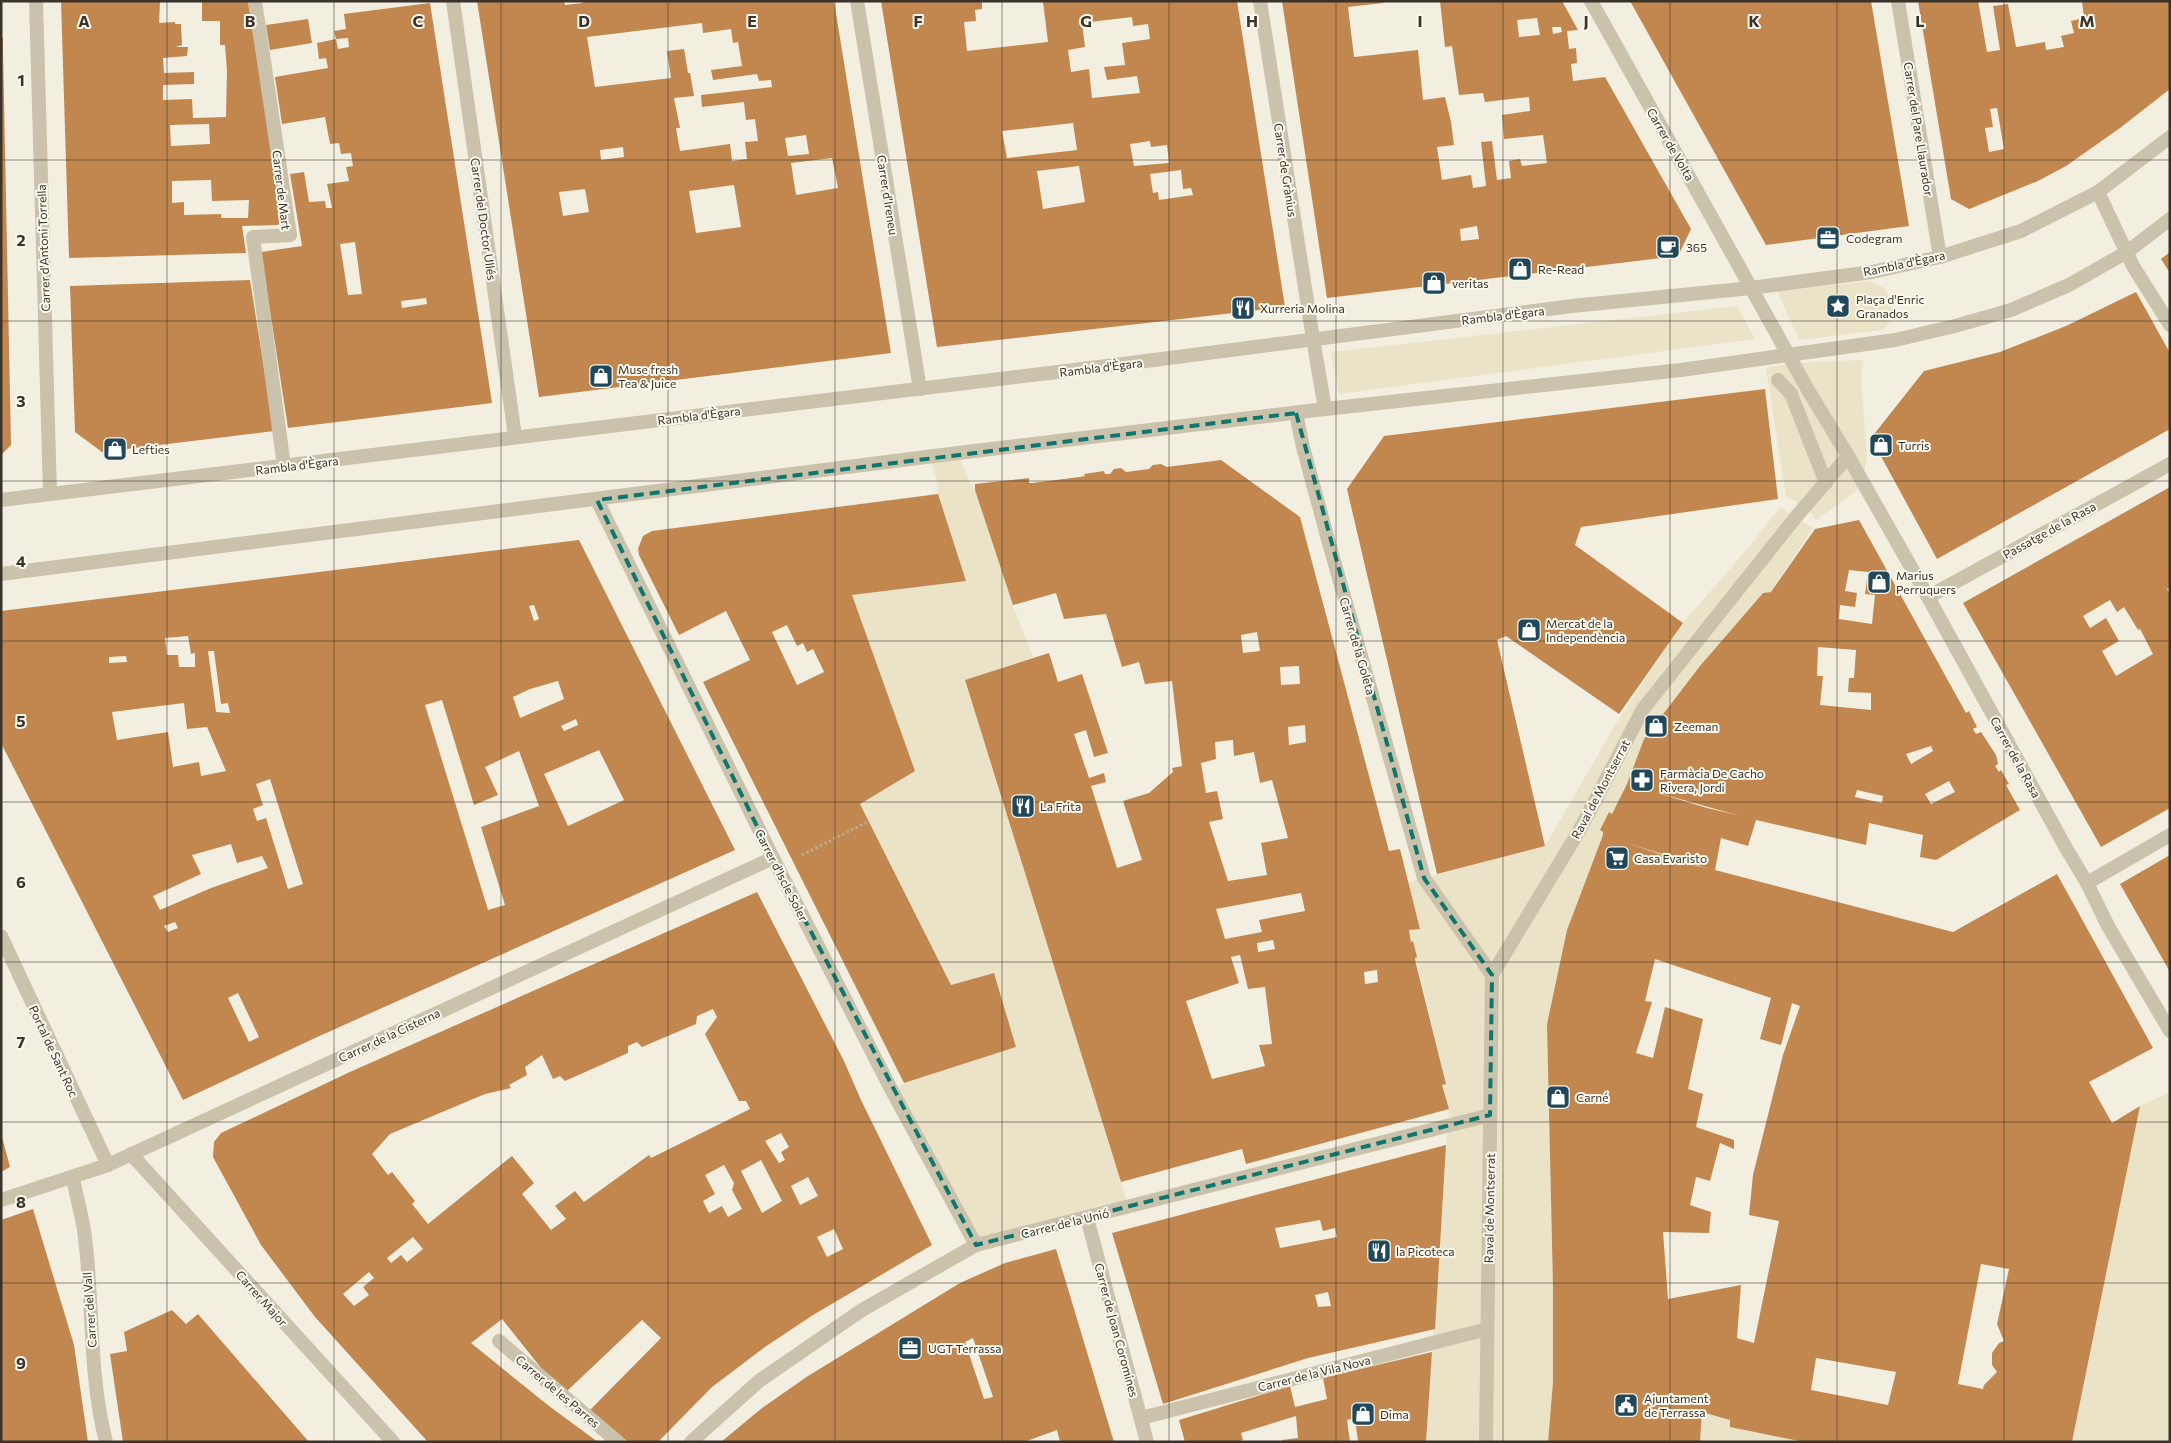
<svg xmlns="http://www.w3.org/2000/svg" width="2171" height="1443" font-family="Commissioner,sans-serif">
  <rect width="100%" height="100%" fill="#f3efe0"/>
  <g fill="#eae3c8">
    <path d="M1871 281 1885 289 1890 298 1893 315 1887 326 1882 330 1799 340 1777 291Z"/>
    <path d="M1737 306 1755 339 1339 394 1331 352Z"/>
    <path d="M1863 360 1861 377 1867 456 1863 482 1855 492 1816 520 1806 506 1786 497 1766 368 1793 363Z"/>
    <path d="M958 453 968 479 975 490 1013 605 1033 657 965 681 1129 1208 976 1245 891 1089 904 1083 1016 1047 994 973 951 985 860 804 852 595 965 581 938 494 937 481 930 457Z"/>
    <path d="M1780 507 1813 528 1771 592 1763 593 1700 666 1644 739 1627 784 1603 835 1567 930 1547 1024 1553 1287V1382L1548 1442H1426L1449 1109 1442 1085 1446 1083 1409 930 1420 929 1408 882 1545 846 1617 722 1682 624 1749 547Z"/>
    <path d="M2170 1092V1442H2072L2140 1106Z"/>
    <path d="M1702 1412 1730 1420V1427L1804 1442H1700Z"/>
  </g>
  <g fill="#c2874f" fill-rule="evenodd">
    <path d="M61 1H160L159 23 175 22V24H181L182 45 176 47H188L187 56 163 58 164 73 194 72V84L163 85V100L192 99 193 118 226 117 227 71 225 45H220V21H202V1H248L282 220 278 225 242 226 246 253 69 258ZM209 124 210 144 171 146 170 125ZM211 180 212 201 249 200 248 218H221V214L184 215V202L172 203V181Z"/>
    <path d="M477 1H564L565 5 583 3 582 1H834L891 353 539 397ZM702 23 703 33 731 29 733 43 738 42 742 66 711 70 713 80 757 74 759 81 771 80 772 87 701 95 702 107 744 102 746 120 755 119 758 141 745 142 747 159 732 161 730 144 680 151 676 128H680L674 98 694 96 690 73H688L684 49 667 51 671 78 595 87 587 37ZM806 135 809 154 788 156 785 138ZM623 147 624 157 601 160 600 150ZM832 158 838 188 796 195 791 163ZM734 185 741 227 696 233 689 191ZM585 189 589 212 563 216 559 192Z"/>
    <path d="M881 1H982V9L975 10 976 21 964 22 967 51 1048 42 1043 2 1237 1 1285 307 937 347ZM1132 17 1133 26 1148 24 1150 39 1122 43 1125 65 1104 67 1107 80 1137 76 1140 93 1092 98 1089 69 1071 72 1068 50 1085 47 1082 23ZM1073 123 1077 150 1007 158 1002 131ZM1150 141 1151 147 1167 145 1169 163 1134 166 1130 144ZM1079 166 1085 202 1043 209 1037 171ZM1181 170 1183 189 1191 188 1193 195 1159 200 1158 192 1153 193 1150 174Z"/>
    <path d="M1282 1H1383V3L1348 7 1354 57 1418 50 1423 100 1445 97 1451 122 1454 145 1437 147 1442 180 1471 175 1473 188 1486 186 1481 142 1492 141 1497 180 1511 178 1509 161 1520 159 1522 166 1547 163 1543 135 1504 139 1502 115 1530 111 1529 97 1485 102 1483 93 1459 95 1452 46 1445 47 1440 1H1562L1578 30 1567 31 1569 49 1576 48 1577 63 1571 64 1573 81 1605 77 1691 229 1678 256 1327 298ZM1537 18 1540 35 1519 37 1517 20ZM1552 27H1561L1562 32 1553 34ZM1477 226 1479 239 1461 241 1460 229Z"/>
    <path d="M1630 1H1871L1909 226 1766 245Z"/>
    <path d="M1918 1H1978L1987 52 2000 50 1993 6 2008 4 2016 47 2045 42 2046 50 2064 47 2061 36 2074 33 2071 21 2084 18 2082 1H2170V89L2120 128 2066 166 2038 181 1969 209 1951 199ZM1997 108 2004 149 1989 152 1985 128 1993 127 1990 109Z"/>
    <path d="M430 3 492 403 288 428 261 252 302 246 290 174 304 172 309 202 325 201 326 208H332L327 184 349 181 346 167 353 166 351 153 341 154 339 143 330 144 325 117 282 124 275 77 328 68 326 58 319 59 317 43 336 39 338 49 349 47 348 38 336 39 334 31 346 29 344 14ZM355 242 362 294 348 295 340 244ZM426 298 427 304 402 308 401 301Z"/>
    <path d="M308 19 312 43 270 50 266 25Z"/>
    <path d="M1 38H3V49L11 445 1 455Z"/>
    <path d="M2170 252V273L2161 259Z"/>
    <path d="M250 280 274 431 102 452 75 432 70 286Z"/>
    <path d="M2136 292 2170 353V429L1937 559 1871 438 1924 371 2000 352 2066 326Z"/>
    <path d="M1765 389 1778 499 1581 527 1575 545 1683 623 1619 714 1506 636 1497 640 1545 846 1437 874 1347 489 1384 436Z"/>
    <path d="M1221 460 1300 517 1389 851 1400 849 1420 929 1409 930 1411 942 1413 941 1417 957 1415 958 1416 964 1446 1084 1442 1085 1449 1109 1246 1164 1242 1149 1121 1182 965 680 1049 653 1058 682 1082 674 1108 753 1094 757 1086 730 1074 734 1089 778 1104 773 1106 782 1091 786 1117 868 1142 860 1123 801 1149 793 1173 772 1172 768 1182 766 1172 681 1145 684 1139 662 1122 667 1106 614 1064 619 1056 593 1013 605 975 490V484L1029 478V483H1032L1080 477 1085 476 1084 474 1104 471 1105 474H1110L1114 469 1121 468 1126 472 1149 469 1153 465 1161 464 1167 467ZM1257 632 1260 651 1243 653 1241 635ZM1299 666 1300 684 1281 685 1280 667ZM1305 725 1306 742 1289 745 1288 727ZM1233 740 1234 756 1254 752 1260 783 1272 780 1288 838 1261 843 1267 875 1228 881 1209 822 1223 819 1217 791 1206 793 1201 763 1216 759 1215 742ZM1301 893 1305 911 1259 920 1262 932 1225 939 1216 909ZM1273 940 1275 949 1258 952 1257 943ZM1240 955 1248 989 1265 987 1272 1044 1259 1045 1265 1066 1212 1079 1186 1001 1239 983 1231 957ZM1377 970 1378 982 1365 984 1364 972Z"/>
    <path d="M2170 487V587L2167 589 2170 594V808L2101 847 1963 603ZM2110 600 2117 612 2124 607 2138 630 2140 629 2153 654 2116 676 2102 651 2119 641 2106 618 2090 628 2083 616Z"/>
    <path d="M938 494 966 581 852 595 915 771 860 804 951 985 994 973 1016 1047 904 1083 703 682 750 660 726 611 679 635 639 555 638 549 643 536 652 531ZM787 625 797 646 803 643 807 652 813 649 824 672 797 685 772 632Z"/>
    <path d="M1859 520 1966 713 1969 711 1977 727 1973 729 1976 734 1981 732 1996 755 1998 764 1995 766 1999 772 2001 770 2009 784 2006 785 2020 810 1936 860 1920 857 1923 835 1869 823 1866 845 1756 820 1748 846 1721 838 1715 870 1953 932 2057 874 2153 1048 2089 1082 2112 1123 2140 1106 2072 1442H1804L1730 1427V1420L1702 1412 1700 1442H1548L1553 1382V1287L1547 1024 1567 930 1603 835V832L1600 830 1609 812 1612 814 1627 784 1644 739 1700 666 1763 593 1771 592 1815 529ZM1849 570 1868 572 1865 594 1875 595 1872 624 1839 619 1840 605 1855 607 1857 593 1845 591ZM1818 647 1856 650 1854 678H1849L1848 692 1871 693V710L1820 705 1823 676H1817ZM1931 746 1933 751 1911 764 1906 754ZM1949 781 1955 792 1931 804 1925 794ZM1857 790 1883 796 1882 803 1855 797ZM1661 794H1662L1737 815 1707 808ZM1627 843 1709 869 1683 862ZM1655 959 1771 998 1760 1039 1781 1045 1792 1003 1800 1006 1783 1055 1753 1175 1749 1215 1779 1221 1754 1343 1737 1338 1741 1285 1668 1299 1663 1232 1709 1233 1711 1212 1690 1205 1696 1177 1710 1181 1720 1143 1734 1149V1140L1696 1127 1703 1094 1688 1089 1703 1019 1665 1007 1653 1058 1636 1053 1652 1002 1645 1001ZM1981 1264 2009 1269 1997 1324 2004 1341 1999 1343 1992 1353V1365L1997 1372 1984 1385 1983 1389 1958 1384ZM1816 1358 1896 1372 1888 1405 1811 1390Z"/>
    <path d="M579 540 735 850 315 1038 183 1100 1 743V611ZM534 605 539 619 534 621 529 606ZM188 636 191 654 195 653V667H179L178 655H167L165 638ZM208 651H214L221 704 228 703 230 713 216 712ZM126 656 127 662 109 663V657ZM558 681 564 699 520 718 513 697 530 689ZM442 700 474 805 498 795 485 767 519 751 539 806 481 827 505 905 488 910 425 705ZM184 703 187 729 207 727 226 771 201 776 199 762 173 767 168 732 117 740 112 712ZM576 719 578 725 564 731 561 726ZM599 750 624 800 568 826 544 774ZM270 779 303 884 288 889 266 818 257 821 253 809 263 805 256 784ZM231 844 237 863 262 856 268 868 211 888 160 910 153 896 201 874 192 855ZM175 922 178 928 168 932 164 926ZM238 993 259 1037 249 1042 228 998Z"/>
    <path d="M2170 855V972L2120 884Z"/>
    <path d="M757 892 844 1061 861 1100 932 1245 813 1315 765 1347 712 1387 658 1442H628L590 1410 661 1338 642 1320 567 1391 542 1369 502 1319 471 1343 549 1406 598 1442H428L315 1317 261 1245 213 1157 214 1142 221 1133 352 1071ZM713 1009 717 1017 705 1034 739 1101H746L750 1109 651 1158 649 1155 584 1202 575 1191 555 1206 566 1219 551 1230 522 1194 534 1183 512 1156 428 1224 412 1204 415 1201 392 1172 388 1175 372 1154 390 1134 485 1094 511 1088 509 1085 527 1075 525 1067 542 1055 553 1079 560 1076 565 1081 628 1053V1046L637 1042 642 1047 696 1024 697 1016ZM781 1133 789 1147 781 1152 785 1160 779 1163 765 1141ZM761 1160 782 1201 762 1213 741 1171ZM724 1165 734 1183 732 1190 742 1209 728 1217 722 1206 709 1213 703 1201 715 1194 705 1175ZM808 1177 818 1196 800 1205 791 1186ZM834 1229 843 1249 827 1257 817 1237ZM413 1237 423 1249 407 1262 401 1255 391 1263 387 1258ZM369 1272 374 1278 363 1287 369 1295 354 1306 343 1294Z"/>
    <path d="M1 1133 10 1167 1 1172Z"/>
    <path d="M1446 1145 1435 1329 1308 1358 1163 1404 1112 1233ZM1320 1220 1323 1231 1335 1228 1337 1237 1280 1248 1275 1228ZM1328 1292 1331 1306 1318 1307 1315 1295Z"/>
    <path d="M33 1209 74 1345 88 1442H1V1220Z"/>
    <path d="M1056 1249 1114 1442H1060L1057 1430 1024 1442H721L762 1408 808 1376 960 1283 1005 1263ZM973 1338 993 1397 984 1399 965 1342Z"/>
    <path d="M172 1310 186 1324 198 1314 309 1442H123L110 1354 127 1351 124 1332Z"/>
    <path d="M1432 1352 1426 1442H1358L1355 1418 1347 1420 1350 1442H1283L1282 1440 1298 1438 1296 1416 1241 1433 1243 1440 1237 1442H1185L1179 1420 1290 1386 1295 1407 1327 1399 1323 1378Z"/>
  </g>
  <g fill="none" stroke-linecap="round" stroke-linejoin="round">
    <path stroke="#b7ac96" stroke-width="3" stroke-dasharray="2.5 2.5" stroke-linecap="butt" d="M802 855 869 821"/>
    <g stroke="#cbc2ac" stroke-width="14">
      <path d="M1313 339 1325 409"/>
      <path d="M1778 380 1791 394 1826 483"/>
      <path d="M1296 413 1303 447 1327 536 1424 878 1492 975"/>
      <path d="M773 858 891 1089 976 1245"/>
      <path d="M1 936 108 1165"/>
      <path d="M1087 1218 1147 1442"/>
      <path d="M499 1341 618 1442"/>
      <path d="M1141 1418 1487 1329"/>
      <path d="M691 1442 759 1381 862 1310 976 1245 1490 1115"/>
      <path d="M1486 1442 1492 975 1579 831 1643 709 1796 517 1848 456"/>
    </g>
    <g stroke="#cbc2ac" stroke-width="14">
      <path d="M36 1 50 494"/>
      <path d="M255 1 290 235 253 237 284 466"/>
      <path d="M453 1 515 436"/>
      <path d="M857 1 920 389"/>
      <path d="M1260 1 1313 339"/>
      <path d="M1591 1 1808 390 1848 456 1928 597 2066 848 2087 883 2108 926 2170 1031"/>
      <path d="M1898 1 1940 257"/>
      <path d="M2098 192 2133 266 2170 325"/>
      <path d="M1 500 1115 365 1572 306 1751 288 1872 272 1940 257 2021 231 2098 192 2170 137"/>
      <path d="M1 574 958 453 1325 409 1681 370 1895 340 1955 326 2011 310 2069 285 2127 252 2170 219"/>
      <path d="M1928 597 2170 464"/>
      <path d="M2087 883 2170 835"/>
      <path d="M131 1154 393 1442"/>
      <path d="M73 1178C76 1195 81 1212 84 1230 94 1300 88 1372 106 1442"/>
      <path d="M1 1200 108 1165 773 858 597 500"/>
    </g>
  </g>
  <path fill="none" stroke="#0f766e" stroke-width="4" stroke-dasharray="10 6" stroke-linejoin="round" d="M1296 413 1424 878 1492 975 1490 1115 976 1245 778 869 597 500Z"/>
  <path fill="none" stroke="#39332b" stroke-width="1" stroke-opacity="0.55" d="M167 1V1442M334 1V1442M501 1V1442M668 1V1442M835 1V1442M1002 1V1442M1169 1V1442M1336 1V1442M1503 1V1442M1670 1V1442M1837 1V1442M2004 1V1442M1 160H2170M1 321H2170M1 481H2170M1 641H2170M1 802H2170M1 962H2170M1 1122H2170M1 1283H2170"/>
  <defs>
    <g id="office-square" transform="scale(1.25)"><rect x="-9" y="-9" width="18" height="18" rx="4" fill="#21485a" stroke="#faf7ed"/><path d="M-6-3h4V-5.5h4V-3h4V5H-6ZM-1-4.5V-3h2v-1.5ZM-6 0V1H6V0Z" fill="#fff"/></g>
    <g id="cafe-square" transform="scale(1.25)"><rect x="-9" y="-9" width="18" height="18" rx="4" fill="#21485a" stroke="#faf7ed"/><path d="M-5.5-4.5H6V0H3Q3 3.5 0 3.5H-2.5Q-5.5 3.5-5.5 0ZM3-3.2v2h1.7v-2ZM-6 4.5H4V6H-6Z" fill="#fff"/></g>
    <g id="shop-square" transform="scale(1.25)"><rect x="-9" y="-9" width="18" height="18" rx="4" fill="#21485a" stroke="#faf7ed"/><path d="M-5-2.5h2.3a2.7 3.5 0 0 1 5.4 0H5L5.5 6h-11ZM-1.5-2.5h3a1.5 2.3 0 0 0-3 0Z" fill="#fff"/></g>
    <g id="sight-square" transform="scale(1.25)"><rect x="-9" y="-9" width="18" height="18" rx="4" fill="#21485a" stroke="#faf7ed"/><path d="M0-6L1.8-2.2L6-1.7L2.9 1.2L3.7 5.4L0 3.3L-3.7 5.4L-2.9 1.2L-6-1.7L-1.8-2.2Z" fill="#fff"/></g>
    <g id="restaurant-square" transform="scale(1.25)"><rect x="-9" y="-9" width="18" height="18" rx="4" fill="#21485a" stroke="#faf7ed"/><path d="M-5-6h1v4h1v-4h1v4h1v-4h1v5L-1.5 .5V6h-2V.5L-5-1ZM5-6V6H3V1.5H1.5Q1.5-4 5-6Z" fill="#fff"/></g>
    <g id="pharmacy-square" transform="scale(1.25)"><rect x="-9" y="-9" width="18" height="18" rx="4" fill="#21485a" stroke="#faf7ed"/><path d="M-2-6h4v4h4v4h-4v4h-4v-4h-4v-4h4Z" fill="#fff"/></g>
    <g id="supermarket-square" transform="scale(1.25)"><rect x="-9" y="-9" width="18" height="18" rx="4" fill="#21485a" stroke="#faf7ed"/><path d="M-6-5.5h2.5l.6 2H6L4.5 2H-2.5L-4.4-4H-6ZM-1.5 3.2a1.3 1.3 0 1 0 .1 0ZM3 3.2a1.3 1.3 0 1 0 .1 0Z" fill="#fff"/></g>
    <g id="civic-square" transform="scale(1.25)"><rect x="-9" y="-9" width="18" height="18" rx="4" fill="#21485a" stroke="#faf7ed"/><path d="M-.6-6.5H3V-4.5H.6V-3L4-1V1h2V6H-6V1h2V-1L-.6-3ZM-1.2 2.5V6h2.4V2.5Z" fill="#fff"/></g>
  </defs>
  <g fill-rule="evenodd">
    <use href="#office-square" x="1828" y="238"/>
    <use href="#cafe-square" x="1668" y="247"/>
    <use href="#shop-square" x="1520" y="269"/>
    <use href="#shop-square" x="1434" y="283"/>
    <use href="#sight-square" x="1838" y="306"/>
    <use href="#restaurant-square" x="1243" y="308"/>
    <use href="#shop-square" x="601" y="376"/>
    <use href="#shop-square" x="1881" y="445"/>
    <use href="#shop-square" x="115" y="449"/>
    <use href="#shop-square" x="1879" y="582"/>
    <use href="#shop-square" x="1529" y="630"/>
    <use href="#shop-square" x="1656" y="726"/>
    <use href="#pharmacy-square" x="1642" y="780"/>
    <use href="#restaurant-square" x="1023" y="806"/>
    <use href="#supermarket-square" x="1617" y="858"/>
    <use href="#shop-square" x="1558" y="1097"/>
    <use href="#restaurant-square" x="1379" y="1251"/>
    <use href="#office-square" x="910" y="1348"/>
    <use href="#civic-square" x="1626" y="1405"/>
    <use href="#shop-square" x="1363" y="1414"/>
  </g>
  <g text-anchor="middle" dominant-baseline="central" stroke-width="4" stroke-linejoin="round" paint-order="stroke">
    <g font-size="12" fill="#39332b" stroke="#faf7ed">
      <text transform="translate(1919 129) rotate(81)">Carrer del Pare Llaurador</text>
      <text transform="translate(1671 144) rotate(60)">Carrer de Volta</text>
      <text transform="translate(1286 170) rotate(81)">Carrer de Grànius</text>
      <text transform="translate(282 190) rotate(83)">Carrer de Mart</text>
      <text transform="translate(888 195) rotate(81)">Carrer d'Ireneu</text>
      <text transform="translate(484 219) rotate(82)">Carrer del Doctor Ullés</text>
      <text transform="translate(43 248) rotate(-92)">Carrer d'Antoni Torrella</text>
      <text transform="translate(1904 263) rotate(-12)">Rambla d'Ègara</text>
      <text transform="translate(1503 315) rotate(-7)">Rambla d'Ègara</text>
      <text transform="translate(1101 367) rotate(-7)">Rambla d'Ègara</text>
      <text transform="translate(699 415) rotate(-7)">Rambla d'Ègara</text>
      <text transform="translate(297 465) rotate(-7)">Rambla d'Ègara</text>
      <text transform="translate(2049 530) rotate(-29)">Passatge de la Rasa</text>
      <text transform="translate(1358 646) rotate(74)">Carrer de la Goleta</text>
      <text transform="translate(2016 757) rotate(61)">Carrer de la Rasa</text>
      <text transform="translate(1600 789) rotate(-62)">Raval de Montserrat</text>
      <text transform="translate(782 875) rotate(63)">Carrer d'Iscle Soler</text>
      <text transform="translate(389 1035) rotate(-25)">Carrer de la Cisterna</text>
      <text transform="translate(54 1051) rotate(65)">Portal de Sant Roc</text>
      <text transform="translate(1489 1208) rotate(-89)">Raval de Montserrat</text>
      <text transform="translate(1065 1223) rotate(-14)">Carrer de la Unió</text>
      <text transform="translate(262 1298) rotate(48)">Carrer Major</text>
      <text transform="translate(89 1310) rotate(-94)">Carrer del Vall</text>
      <text transform="translate(1117 1330) rotate(75)">Carrer de Joan Coromines</text>
      <text transform="translate(1314 1373) rotate(-14)">Carrer de la Vila Nova</text>
      <text transform="translate(558 1391) rotate(40)">Carrer de les Parres</text>
    </g>
    <g font-size="12" fill="#39332b" stroke="#faf7ed" text-anchor="start">
      <text x="1846" y="238">Codegram</text>
      <text x="1686" y="247">365</text>
      <text x="1538" y="269">Re-Read</text>
      <text x="1452" y="283">veritas</text>
      <text x="1856" y="299">Plaça d'Enric<tspan x="1856" dy="14">Granados</tspan></text>
      <text x="1260" y="308">Xurreria Molina</text>
      <text x="618" y="369">Muse fresh<tspan x="618" dy="14">Tea &amp; Juice</tspan></text>
      <text x="1898" y="445">Turris</text>
      <text x="132" y="449">Lefties</text>
      <text x="1896" y="575">Marius<tspan x="1896" dy="14">Perruquers</tspan></text>
      <text x="1546" y="623">Mercat de la<tspan x="1546" dy="14">Independència</tspan></text>
      <text x="1674" y="726">Zeeman</text>
      <text x="1660" y="773">Farmàcia De Cacho<tspan x="1660" dy="14">Rivera, Jordi</tspan></text>
      <text x="1040" y="806">La Frita</text>
      <text x="1634" y="858">Casa Evaristo</text>
      <text x="1576" y="1097">Carné</text>
      <text x="1396" y="1251">la Picoteca</text>
      <text x="928" y="1348">UGT Terrassa</text>
      <text x="1644" y="1398">Ajuntament<tspan x="1644" dy="14">de Terrassa</tspan></text>
      <text x="1380" y="1414">Dima</text>
    </g>
  </g>
  <g font-size="16" text-anchor="middle" font-weight="bold" fill="#39332b" stroke="#faf7ed" stroke-width="4" stroke-linejoin="round" paint-order="stroke">
    <text x="84" y="27">A</text>
    <text x="250" y="27">B</text>
    <text x="418" y="27">C</text>
    <text x="584" y="27">D</text>
    <text x="752" y="27">E</text>
    <text x="918" y="27">F</text>
    <text x="1086" y="27">G</text>
    <text x="1252" y="27">H</text>
    <text x="1420" y="27">I</text>
    <text x="1586" y="27">J</text>
    <text x="1754" y="27">K</text>
    <text x="1920" y="27">L</text>
    <text x="2087" y="27">M</text>
    <text x="21" y="86">1</text>
    <text x="21" y="246">2</text>
    <text x="21" y="407">3</text>
    <text x="21" y="567">4</text>
    <text x="21" y="727">5</text>
    <text x="21" y="888">6</text>
    <text x="21" y="1048">7</text>
    <text x="21" y="1208">8</text>
    <text x="21" y="1369">9</text>
  </g>
  <rect width="2171" height="1443" fill="none" stroke="#39332b" stroke-width="5"/>
</svg>
